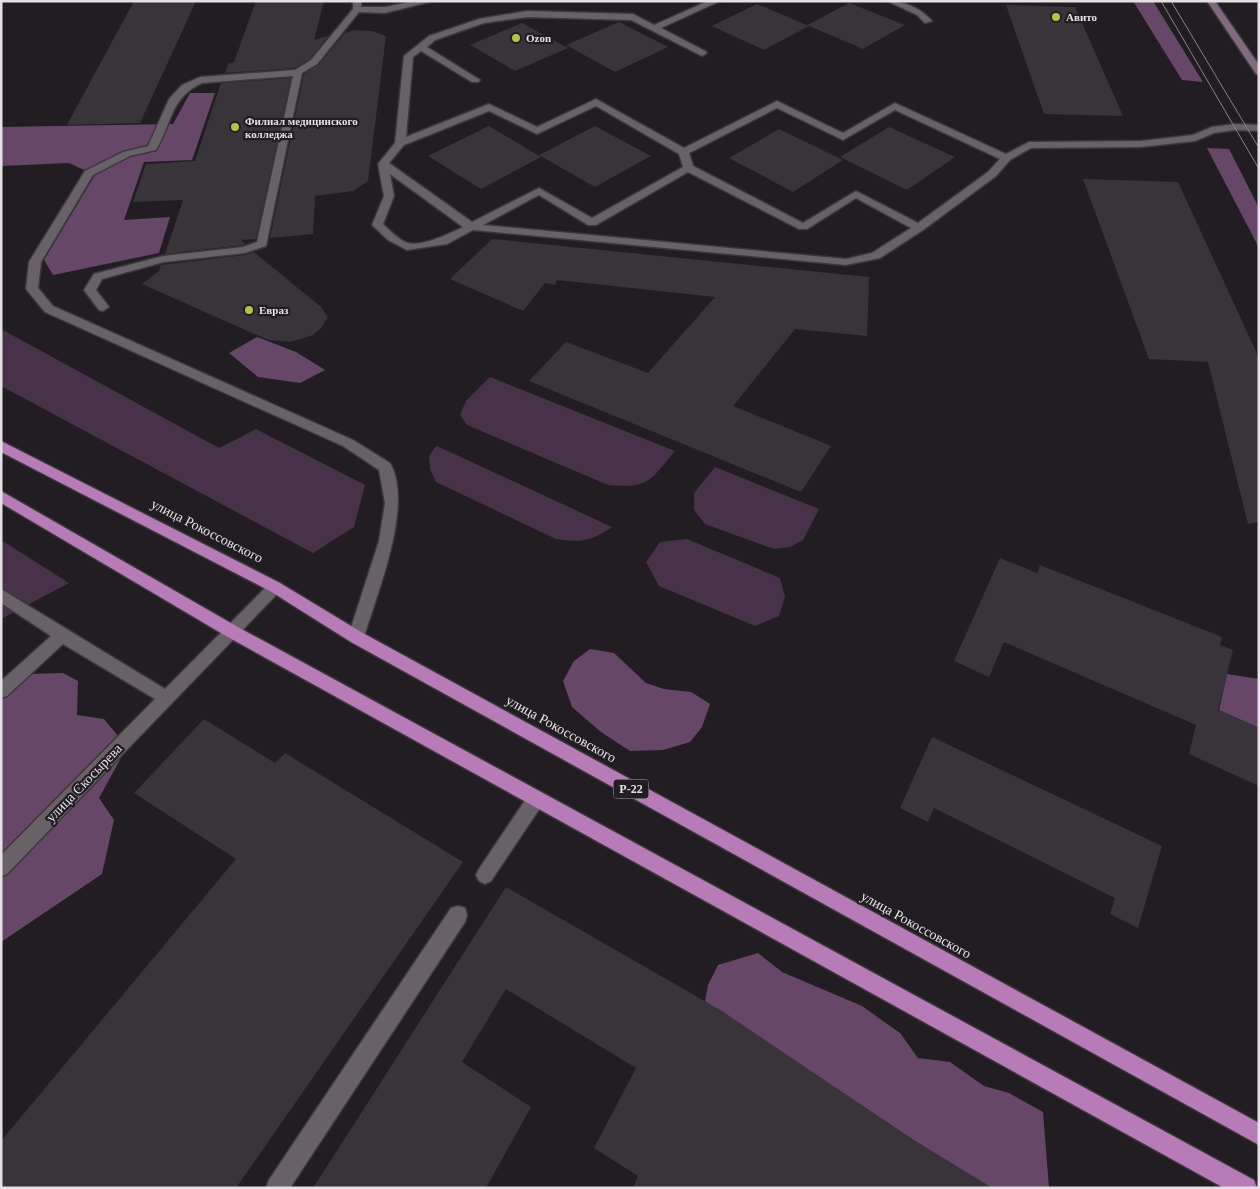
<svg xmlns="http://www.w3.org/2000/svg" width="1260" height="1189" font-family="Georgia,serif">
  <rect width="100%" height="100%" fill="#221d22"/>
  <g fill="#483249">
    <path d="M1 329 219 448 256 429 365 485 354 527 313 553 1 386Z"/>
    <path d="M490 377 675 451C650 480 650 489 608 485L467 425 460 415 466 401Z"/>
    <path d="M436 446H437L612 527C592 541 580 543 556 539L436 482 430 469 429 456Z"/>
    <path d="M715 467 819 509 803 540 790 547 774 549 705 524 694 510V493Z"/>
    <path d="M687 539 780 578 785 597 779 616 755 626 659 586 646 562 660 542Z"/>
    <path d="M1 540 69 583 1 619Z"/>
  </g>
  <g fill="#664767">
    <path d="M1133 1H1153L1203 82 1182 80Z"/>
    <path d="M190 93H215L192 160 144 162 124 220 170 217 159 253 53 275 44 260 95 175 69 163 1 166V127L173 124Z"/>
    <path d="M1207 148 1229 149 1259 208V248Z"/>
    <path d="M257 337 296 352 325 370 300 383 258 377 229 353Z"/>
    <path d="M590 649 614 653 646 683 664 689 691 692 710 704 702 727 690 742 663 750 630 751 601 732 572 707 563 681 574 661Z"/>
    <path d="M63 673 78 681 77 715 104 719 127 747 99 798 114 820 102 874 1 942V683L28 674Z"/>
    <path d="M1227 674 1259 679V728L1219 710Z"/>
    <path d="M758 953 782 972 862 1006 900 1033 918 1058 950 1062 984 1086 1009 1093 1043 1112 1049 1188H992L915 1141 705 1001 708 985 718 965Z"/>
  </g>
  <g fill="#393439">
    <path d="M134 1H196L140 123 67 125Z"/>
    <path d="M256 1H324L314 40 328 36 310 59 294 68 225 73 228 64 234 62Z"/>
    <path d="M849 3 905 25 863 49 807 25Z"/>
    <path d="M757 4 809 26 764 50 712 26Z"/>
    <path d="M1006 5 1075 7 1123 116 1044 114Z"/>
    <path d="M619 22 668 47 615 72 566 45Z"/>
    <path d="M522 23 568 48 515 71 470 45Z"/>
    <path d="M355 30 372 31 386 36 368 181 353 191 315 196 313 234 270 238 304 74 318 65 345 33Z"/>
    <path d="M291 78 256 239 241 240 245 244 243 245 165 254 183 200 133 202 146 164 195 161 221 83Z"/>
    <path d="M489 126 541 157 481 189 428 156Z"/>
    <path d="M595 126 651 156 595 187 539 155Z"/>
    <path d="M889 127 955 157 907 190 840 157Z"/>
    <path d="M779 129 843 160 793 192 729 158Z"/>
    <path d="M1083 179 1178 182 1259 358V522L1248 524 1208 362 1149 359Z"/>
    <path d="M492 239 869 277 867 336 795 329 733 406 831 446 801 492 529 381 566 342 648 373 715 297 557 280 555 285 545 283 523 311 450 279Z"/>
    <path d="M254 252 321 307 328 317 321 328 313 335 291 342 268 340 142 284 159 271 161 265 245 255Z"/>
    <path d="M1000 558 1037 573 1040 565 1222 637 1220 645 1233 650 1218 710 1259 728V786L1189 754 1196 725 1004 642 989 677 954 661Z"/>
    <path d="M204 719 275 763 285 753 463 862 236 1188H1V1141L236 859 134 793Z"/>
    <path d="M932 737 1162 846 1138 928 1110 914 1115 898 934 808 928 822 900 808Z"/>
    <path d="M506 887 722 1011 915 1141 992 1188H633L638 1176 594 1148 636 1068 506 989 462 1062 531 1107 486 1188H313Z"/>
  </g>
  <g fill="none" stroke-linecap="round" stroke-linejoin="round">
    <g stroke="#3b373b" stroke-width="3">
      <g id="lane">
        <path d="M353 1H361V7H385L415 1H433L385 13 359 12 317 64 302 73 266 246 245 253 164 262 102 279 96 290 109 307 103 311 99 310 84 290 94 274 163 256 243 247 257 242 293 76 202 83C170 98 172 123 156 150L130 156 93 175 41 262 38 288 53 306 353 440 390 463C414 505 377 593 364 637L361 642 356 643 351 642 348 637 379 541 385 503 379 470 343 446 45 312 26 289 29 262 85 171 123 152 148 146 169 99 182 85 200 77 295 70 311 60 353 9Z"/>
        <path d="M708 1H720L661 28 705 51 707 53 702 56 631 20 527 17 484 23 435 40 427 47 480 80 478 82H472L421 51 413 57 406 137 489 104 537 127 596 99 684 148 777 101 843 133 895 103 1006 154 1029 142 1141 141 1193 135 1212 127 1235 124 1259 125V131L1235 130 1214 133 1195 141 1141 147 1031 148 1010 160 996 176 923 230 880 258 846 265 473 230 447 244 407 250 388 240 372 225 384 196 378 164 395 143 404 56 429 36 479 19 527 11 633 14 654 25ZM596 106 679 154 683 167 592 218 539 188 472 222 389 163 404 145 489 111 537 134ZM777 108 843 140 895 110 1000 159 988 172 918 223 856 191 803 223 693 166 689 153ZM688 172 799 229H807L856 198 911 228 872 253 846 259 483 225 539 195 588 225H596ZM390 174 463 227C451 233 422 247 408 243 399 240 390 231 383 224L394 196Z"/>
        <path d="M887 1C904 1 921 8 932 21L925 23 917 15Z"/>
        <path d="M536 791 542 793 545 799 542 805 491 881 485 884 479 881 476 875 479 869 530 793Z"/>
        <path d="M458 906 465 908 467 915 465 922 290 1188H266L269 1180 451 908Z"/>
      </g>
    </g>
    <g stroke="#3b373b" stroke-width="3">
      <path id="street" d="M275 581 280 583 282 587 280 591 7 874 1 877V855L155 699 63 644 7 696 1 698V681L51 636 1 603V589L165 689 270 583Z"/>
    </g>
    <g stroke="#3b373b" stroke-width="3">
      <path id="secondary" d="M1207 1H1215L1259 65V75L1256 74Z"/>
    </g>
    <g stroke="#3b373b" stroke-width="3">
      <g id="highway">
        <path d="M1 441 280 583 361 632 1259 1123V1145L351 642 270 591 1 452Z"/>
        <path d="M1 491 236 626 1254 1180 1257 1188H1224L226 636 1 503Z"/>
      </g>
    </g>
    <use href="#lane" fill="#686268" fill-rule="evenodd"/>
    <use href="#street" fill="#686268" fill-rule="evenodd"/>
    <use href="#secondary" fill="#806a80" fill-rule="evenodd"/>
    <use href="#highway" fill="#b77bb8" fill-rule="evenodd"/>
    <g stroke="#868286" stroke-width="1">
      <path d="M1161 1 1259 169"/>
      <path d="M1171 1 1259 148"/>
    </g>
  </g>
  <g fill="#b3c24b" stroke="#221d22" stroke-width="2">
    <circle cx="1056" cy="17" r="5"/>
    <circle cx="516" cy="38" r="5"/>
    <circle cx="235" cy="127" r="5"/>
    <circle cx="249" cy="310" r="5"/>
  </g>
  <g text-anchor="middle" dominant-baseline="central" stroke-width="4.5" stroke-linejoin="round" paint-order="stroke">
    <g font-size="11" font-weight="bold" fill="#e4e1e4" stroke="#221d22" text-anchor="start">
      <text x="1066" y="17">Авито</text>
      <text x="526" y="38">Ozon</text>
      <text x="245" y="121">Филиал медицинского<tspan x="245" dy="13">колледжа</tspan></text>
      <text x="259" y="310">Евраз</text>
    </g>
    <rect fill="#221d22" stroke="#aaa6aa" stroke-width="1" x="613.5" y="779.5" width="35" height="19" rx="4"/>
    <g font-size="12" font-weight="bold" fill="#e4e1e4">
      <text x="631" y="789">Р-22</text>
    </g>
    <g font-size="14" fill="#e4e1e4" stroke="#221d22">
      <text transform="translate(207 531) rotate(27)">улица Рокоссовского</text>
      <text transform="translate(561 729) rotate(29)">улица Рокоссовского</text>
      <text transform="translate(84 783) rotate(-46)">улица Скосырева</text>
      <text transform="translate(916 925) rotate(29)">улица Рокоссовского</text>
    </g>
  </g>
  <rect width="1260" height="1189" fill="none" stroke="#e4e1e4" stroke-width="5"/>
</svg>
